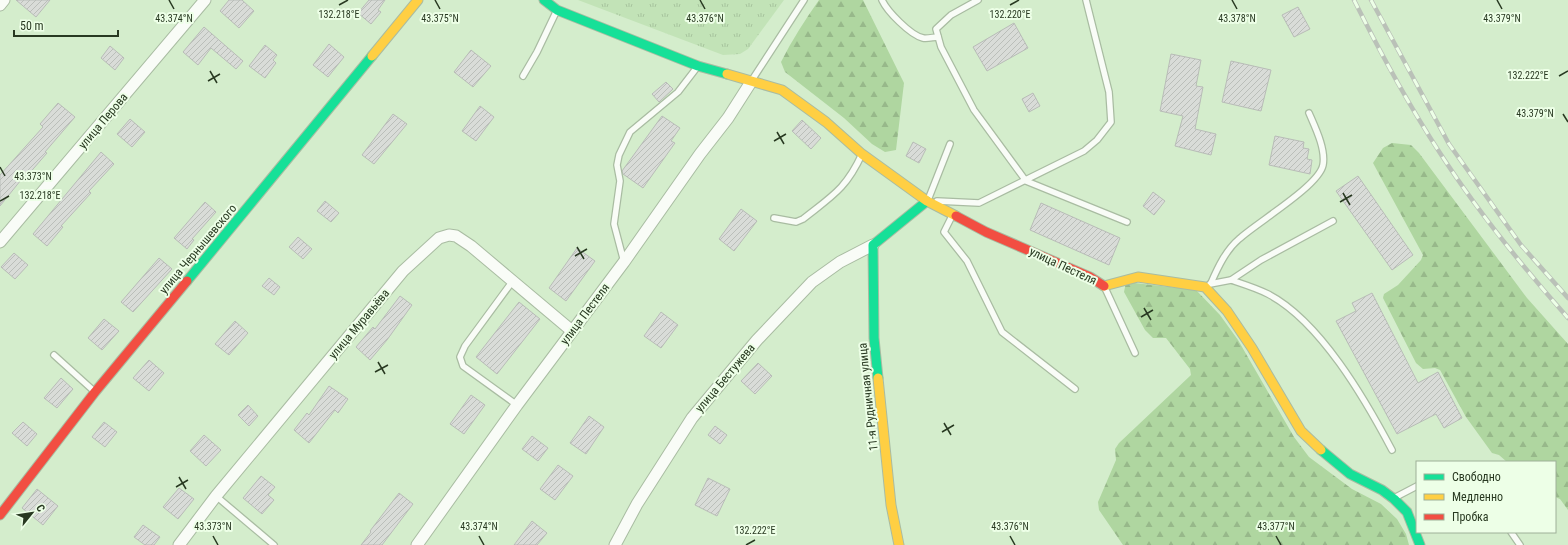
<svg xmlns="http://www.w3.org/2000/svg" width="1568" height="545" font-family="'Roboto Condensed',sans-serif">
  <defs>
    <pattern id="grass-tufts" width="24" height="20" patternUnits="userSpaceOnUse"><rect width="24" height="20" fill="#c2e3b7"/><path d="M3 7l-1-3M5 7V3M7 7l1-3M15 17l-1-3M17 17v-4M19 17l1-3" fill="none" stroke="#a7c49d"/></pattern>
    <pattern id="forest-firs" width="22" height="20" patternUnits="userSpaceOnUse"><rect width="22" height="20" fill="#afd6a0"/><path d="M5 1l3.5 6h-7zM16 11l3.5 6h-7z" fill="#97b88a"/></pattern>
    <pattern id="building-hatch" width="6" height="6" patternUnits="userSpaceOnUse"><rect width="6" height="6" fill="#d9dcd8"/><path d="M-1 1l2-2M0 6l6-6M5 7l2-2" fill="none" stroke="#babeb9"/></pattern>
  </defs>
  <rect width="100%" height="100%" fill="#d4edcc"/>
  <path fill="url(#grass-tufts)" d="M578 0H784L748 49 740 54 723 55Z"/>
  <g fill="url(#forest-firs)">
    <path d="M819 0H863L904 83 896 150 885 152 872 144 844 118 785 72 781 62C792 40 805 20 819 0Z"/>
    <path d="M1392 143 1411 145 1419 153 1527 298 1568 344V510L1560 499 1555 497V462H1507L1499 455 1492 453 1466 417 1440 370 1435 368 1423 369 1416 363 1383 298 1384 294 1398 285 1421 260 1423 255 1373 163 1383 148Z"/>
    <path d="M1126 282 1196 290 1220 315 1238 340 1294 437 1309 457 1352 489 1381 504 1397 519 1406 534 1409 545H1123L1099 510 1098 502 1116 460 1115 449 1119 443 1191 375 1190 369 1166 338H1153L1145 330 1124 292Z"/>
  </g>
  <g fill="url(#building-hatch)" stroke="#b8bcb7">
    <path d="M16 0H50L36 17Z"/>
    <path d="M229 0H242L254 11 239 28 220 11Z"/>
    <path d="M369 0H385L378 10 381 12 371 24 358 13Z"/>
    <path d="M1298 7 1310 29 1294 37 1282 15Z"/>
    <path d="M1014 23 1028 48 987 71 973 47Z"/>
    <path d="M204 27 243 61 236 69 211 48 198 65 183 52Z"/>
    <path d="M329 44 344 57 328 77 313 65Z"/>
    <path d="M265 45 277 55 273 60 276 63 265 78 249 66Z"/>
    <path d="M110 46 124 58 115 70 101 58Z"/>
    <path d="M471 50 491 66 473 87 454 72Z"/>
    <path d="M1171 54 1201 60 1196 86 1203 87 1195 129 1216 134 1211 155 1175 146 1183 116 1160 111Z"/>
    <path d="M1231 61 1271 70 1261 111 1222 102Z"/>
    <path d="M666 82 673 89 659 102 652 94Z"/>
    <path d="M1033 93 1040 106 1029 112 1022 99Z"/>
    <path d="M58 103 75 117 45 152 47 153 27 176 25 175 0 206V175L43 127 40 124Z"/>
    <path d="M480 106 494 117 476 141 462 131Z"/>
    <path d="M393 114 407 124 374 164 362 155Z"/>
    <path d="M662 116 680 128 671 141 675 143 643 188 623 174 622 171Z"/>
    <path d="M130 119 145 132 132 147 117 134Z"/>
    <path d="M802 120 821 138 811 149 792 131Z"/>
    <path d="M1275 136 1304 142 1303 148 1309 149 1307 159 1312 160 1310 174 1269 165Z"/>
    <path d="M913 142 926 149 919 163 906 156Z"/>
    <path d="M101 152 114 164 89 191 91 193 61 226 63 227 47 246 33 234Z"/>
    <path d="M1358 176 1413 255 1392 270 1336 191Z"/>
    <path d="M1153 192 1165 201 1154 215 1143 206Z"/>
    <path d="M325 201 339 213 331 222 317 211Z"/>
    <path d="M205 202 216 212 192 239 194 240 187 249 174 238Z"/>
    <path d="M1041 203 1120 238 1109 265 1030 230Z"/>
    <path d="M741 209 757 221 734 251 719 239Z"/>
    <path d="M298 237 312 249 303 259 289 247Z"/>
    <path d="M577 248 595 261 566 301 549 288Z"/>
    <path d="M14 253 28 265 15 279 1 267Z"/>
    <path d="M159 258 172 269 133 312 121 302Z"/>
    <path d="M269 278 280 287 274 295 262 286Z"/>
    <path d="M1372 293 1418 383 1438 372 1462 418 1444 428 1436 414 1397 434 1336 321 1356 311 1352 303Z"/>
    <path d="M400 296 412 305 387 340 370 360 356 347 373 327 375 329Z"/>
    <path d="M519 302 540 319 497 374 476 357Z"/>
    <path d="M661 312 678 325 661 348 644 336Z"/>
    <path d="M104 319 119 331 102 350 88 338Z"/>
    <path d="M235 321 248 333 229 355 215 344Z"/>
    <path d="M149 360 164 373 149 391 133 378Z"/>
    <path d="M758 363 772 376 755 394 741 381Z"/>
    <path d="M61 378 73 389 57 408 44 398Z"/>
    <path d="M329 386 348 399 338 413 335 410 309 443 294 430 307 413 309 415Z"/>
    <path d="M471 395 485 405 464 434 450 424Z"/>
    <path d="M248 405 258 416 249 426 238 415Z"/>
    <path d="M589 416 604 427 586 454 570 443Z"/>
    <path d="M23 422 37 434 27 446 12 433Z"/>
    <path d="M104 422 117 432 105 447 92 437Z"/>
    <path d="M715 426 727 435 720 444 708 435Z"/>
    <path d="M204 435 221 450 206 466 190 451Z"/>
    <path d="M532 436 548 448 538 461 522 449Z"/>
    <path d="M558 465 573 476 555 500 540 489Z"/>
    <path d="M261 476 275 487 268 495 274 500 262 514 243 498Z"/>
    <path d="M708 478 730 489 717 516 695 505Z"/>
    <path d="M179 488 194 499 178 519 163 507Z"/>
    <path d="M37 489 58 506 43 525 22 508Z"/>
    <path d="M399 493 413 504 382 545H361L371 532 370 531Z"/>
    <path d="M532 521 547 533 537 545H514Z"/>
    <path d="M143 525 160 537 154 545H145L134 537Z"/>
  </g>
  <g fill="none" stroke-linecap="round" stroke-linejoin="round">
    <g stroke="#a9bca2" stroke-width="8">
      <g id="lane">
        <path d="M882 0C887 11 910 35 923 38 927 39 934 37 938 37"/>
        <path d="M978 0 951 15 936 29 941 47 974 110 1026 181 1127 222"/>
        <path d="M523 76 537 52 557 10"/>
        <path d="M752 80 804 0"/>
        <path d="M928 200 950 144"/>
        <path d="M937 201 979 203 1084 151 1097 140 1111 122 1109 92 1086 0"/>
        <path d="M952 216 944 232 967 261 1002 332 1075 389"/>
        <path d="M774 218 796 222 803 219C832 196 846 189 862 154"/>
        <path d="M624 262 614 224 620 181 617 165 619 155 630 132 678 92 698 66"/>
        <path d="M1231 280C1243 284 1256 288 1268 294 1320 321 1365 399 1392 450"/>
        <path d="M512 282 465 346 460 357 463 366 517 405"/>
        <path d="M1211 283C1218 267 1226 250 1239 239 1256 223 1319 186 1323 165 1326 149 1315 127 1309 113"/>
        <path d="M1210 284 1231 280 1261 260 1333 221"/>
        <path d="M1105 288 1135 353"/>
        <path d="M54 355 95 392"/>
        <path d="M216 496 274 545"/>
        <path d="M1394 498 1417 486"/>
        <path d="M1511 532 1520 545"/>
      </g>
    </g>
    <g stroke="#a9bca2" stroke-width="13">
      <g id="street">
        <path d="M0 5 4 0"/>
        <path d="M0 242 205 0"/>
        <path d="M179 545 216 496 403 271 439 238 449 235 456 236 471 246 572 331"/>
        <path d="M417 545 517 405 624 262 700 154 728 118 751 82"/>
        <path d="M615 545 637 504 692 418 757 340 812 282 840 262 873 245"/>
      </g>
    </g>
    <g stroke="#a9bca2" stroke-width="11">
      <g id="fast">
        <path d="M544 0 557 10 698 66 727 74"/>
        <path d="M187 281 372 56"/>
        <path d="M878 378 874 338 873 245 927 201"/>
        <path d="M1321 450 1350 474 1382 490 1394 499 1407 512 1420 545"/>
      </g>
    </g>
    <g stroke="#a9bca2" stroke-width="11">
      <g id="slow">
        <path d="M372 56 418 0"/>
        <path d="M727 74 782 90 826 122 862 154 927 201 956 216"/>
        <path d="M1104 286 1138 277 1205 287 1227 311 1252 348 1301 431 1321 450"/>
        <path d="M878 378 891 505 899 545"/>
      </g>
    </g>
    <g stroke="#a9bca2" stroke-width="11">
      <g id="jam">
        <path d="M956 216 986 232 1090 277 1104 286"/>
        <path d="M0 515 95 392 187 281"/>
      </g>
    </g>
    <use href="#lane" stroke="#f9fcf7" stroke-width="5.5"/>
    <use href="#street" stroke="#f9fcf7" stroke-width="11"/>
    <use href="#fast" stroke="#16e098" stroke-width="9"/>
    <use href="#slow" stroke="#ffcf43" stroke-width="9"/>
    <use href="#jam" stroke="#f24e42" stroke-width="9"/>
    <g stroke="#bac1b8" stroke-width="4.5">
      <g id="rail">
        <path d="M1354 0C1380 52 1408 104 1440 153 1478 212 1522 266 1568 318"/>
        <path d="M1371 0 1449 144 1521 245 1568 298"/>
      </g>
    </g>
    <use href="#rail" stroke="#edffe7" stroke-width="3" stroke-dasharray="9" stroke-linecap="butt"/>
  </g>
  <path fill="none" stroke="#283921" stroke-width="1.5" d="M169 0 174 9M435 0 440 9M700 0 705 9M1232 0 1237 9M1497 0 1502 9M339 5 348 0M1010 5 1019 0M210 71 217 83M1559 76 1568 71M208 81 220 74M1563 114 1568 122M777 132 784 144M774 141 786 134M0 167 5 176M1343 193 1350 205M0 201 9 196M1340 202 1352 195M577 247 584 259M575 256 587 249M1144 308 1151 320M1141 317 1153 310M378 362 385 374M375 372 388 365M944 423 951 435M942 432 954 425M179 477 186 489M176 487 188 480M213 536 218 545M479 536 484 545M1010 536 1015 545M1276 536 1281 545M746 545 755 540"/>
  <g text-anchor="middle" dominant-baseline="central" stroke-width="4" stroke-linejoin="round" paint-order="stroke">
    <g font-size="12" fill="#283921" stroke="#edffe7">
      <text transform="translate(103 121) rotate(-50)">улица Перова</text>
      <text transform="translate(198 249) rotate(-50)">улица Чернышевского</text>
      <text transform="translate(1063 266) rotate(25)">улица Пестеля</text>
      <text transform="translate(585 314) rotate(-53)">улица Пестеля</text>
      <text transform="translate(359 324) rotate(-50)">улица Муравьёва</text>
      <text transform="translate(725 378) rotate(-50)">улица Бестужева</text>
      <text transform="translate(868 397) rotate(-96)">11-я Рудничная улица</text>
    </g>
  </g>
  <g font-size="10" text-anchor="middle" fill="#283921" stroke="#edffe7" stroke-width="4" stroke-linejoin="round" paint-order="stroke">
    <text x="339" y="18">132.218°E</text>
    <text x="1010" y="18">132.220°E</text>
    <text x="174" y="22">43.374°N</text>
    <text x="440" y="22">43.375°N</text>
    <text x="705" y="22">43.376°N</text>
    <text x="1237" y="22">43.378°N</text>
    <text x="1502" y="22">43.379°N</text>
    <text x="1528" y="79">132.222°E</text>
    <text x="1535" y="117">43.379°N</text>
    <text x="33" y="180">43.373°N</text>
    <text x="40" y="199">132.218°E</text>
    <text x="213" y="530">43.373°N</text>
    <text x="479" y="530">43.374°N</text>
    <text x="1010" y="530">43.376°N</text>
    <text x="1276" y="530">43.377°N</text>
    <text x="755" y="534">132.222°E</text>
  </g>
  <rect x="1416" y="461" width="140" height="72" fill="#edffe7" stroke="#9eb098"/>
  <rect x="1424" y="474" width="20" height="6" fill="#16e098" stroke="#9eb098"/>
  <text x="1452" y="481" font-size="12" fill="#283921">Свободно</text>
  <rect x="1424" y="494" width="20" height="6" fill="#ffcf43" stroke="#9eb098"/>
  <text x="1452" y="501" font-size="12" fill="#283921">Медленно</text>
  <rect x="1424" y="514" width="20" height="6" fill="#f24e42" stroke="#9eb098"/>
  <text x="1452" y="521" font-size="12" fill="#283921">Пробка</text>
  <g transform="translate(32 513) rotate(60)" stroke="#edffe7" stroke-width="3" paint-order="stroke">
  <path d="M0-3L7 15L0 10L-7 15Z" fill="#283921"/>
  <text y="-6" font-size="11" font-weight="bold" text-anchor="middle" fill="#283921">С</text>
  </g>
  <path d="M14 30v6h104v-6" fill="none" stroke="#283921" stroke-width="2"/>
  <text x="20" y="30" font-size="12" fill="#283921" stroke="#edffe7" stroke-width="3" paint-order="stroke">50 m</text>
</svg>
